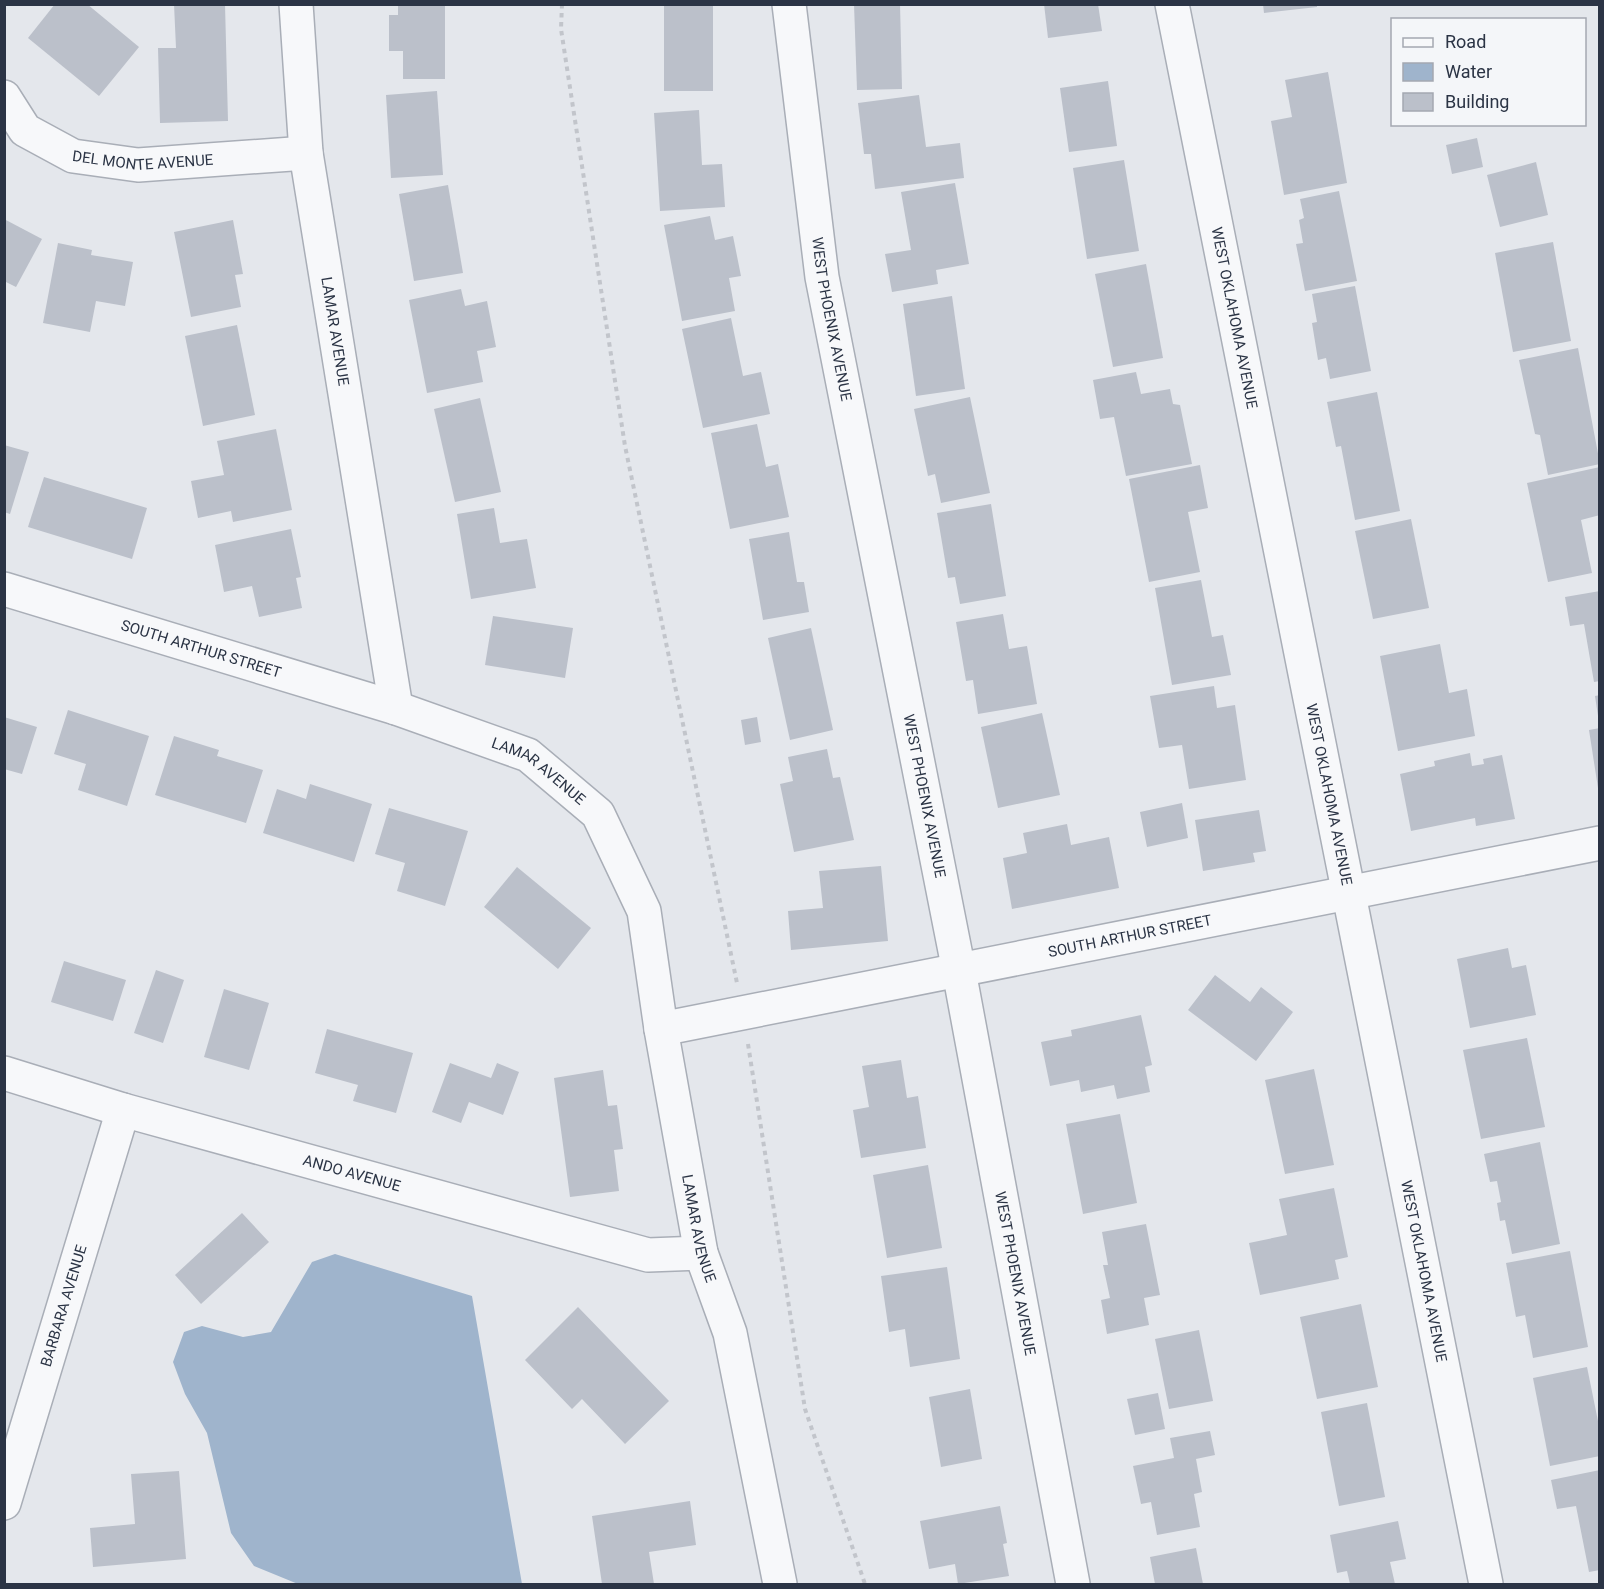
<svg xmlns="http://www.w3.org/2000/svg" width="1604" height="1589" font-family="Roboto,sans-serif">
  <rect width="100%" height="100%" fill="#e4e7ec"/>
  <path fill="#9fb4cc" d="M335 1254 472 1296 522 1584H298L254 1566 231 1533 207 1433 185 1394 173 1362 184 1332 202 1326 243 1337 271 1332 312 1262Z"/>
  <g fill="#bbc0ca">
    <path d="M55 4H87L139 47 99 96 28 38Z"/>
    <path d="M174 4H225L228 121 160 123 158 48H176Z"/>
    <path d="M398 4H445V79H403V51H389V15H398Z"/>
    <rect x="664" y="4" width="49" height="87"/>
    <path d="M854 4H900L902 89 857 90Z"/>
    <path d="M1044 4H1098L1102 31 1048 38Z"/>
    <path d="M1263 4H1317V7L1264 13Z"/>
    <path d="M1328 72 1347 183 1284 195 1271 121 1292 117 1285 80Z"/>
    <path d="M1108 81 1117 146 1069 152 1060 88Z"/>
    <path d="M437 91 443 175 391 178 386 95Z"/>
    <path d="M919 95 926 147 960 143 964 178 875 189 871 154H864L858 103Z"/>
    <path d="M699 110 702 165 722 164 725 207 660 211 654 113Z"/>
    <path d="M1477 138 1483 167 1452 174 1446 145Z"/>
    <path d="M1124 160 1139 251 1087 259 1073 168Z"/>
    <path d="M1536 162 1548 215 1500 227 1487 175Z"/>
    <path d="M955 183 969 264 936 270 938 284 892 292 885 254 911 250 901 192Z"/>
    <path d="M448 185 463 273 414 281 399 194Z"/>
    <path d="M1339 191 1357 281 1305 291 1296 244 1303 243 1299 220 1304 218 1300 199Z"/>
    <path d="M710 216 715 240 733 236 741 276 729 278 735 311 682 321 664 225Z"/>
    <path d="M4 219 42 239 16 287 4 281Z"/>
    <path d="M233 220 243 274 235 275 241 307 191 317 174 232Z"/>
    <path d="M1553 242 1571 341 1513 352 1495 253Z"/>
    <path d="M58 243 92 250 91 255 133 262 125 306 96 301 90 332 43 323Z"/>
    <path d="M1146 264 1163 358 1113 367 1095 274Z"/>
    <path d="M1355 286 1371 371 1330 379 1326 358 1318 360 1312 323 1317 322 1312 294Z"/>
    <path d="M461 289 465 306 487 301 496 347 477 351 483 382 427 393 409 300Z"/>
    <path d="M952 296 965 389 916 396 903 304Z"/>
    <path d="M731 318 743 376 761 372 770 414 703 428 682 329Z"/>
    <path d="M237 325 255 415 203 426 185 336Z"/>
    <path d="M1578 348 1600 464 1548 475 1540 435 1535 434 1519 360Z"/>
    <path d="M1136 372 1141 394 1170 389 1173 404 1180 405 1192 464 1126 476 1114 417 1100 419 1093 380Z"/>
    <path d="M1377 392 1400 511 1355 520 1341 446 1336 447 1327 402Z"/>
    <path d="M970 397 990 493 941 503 935 474 928 476 914 409Z"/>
    <path d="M480 398 501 492 455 502 434 409Z"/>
    <path d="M757 424 766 467 778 464 789 517 730 529 711 433Z"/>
    <path d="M276 429 292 510 233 522 231 511 198 518 191 481 224 475 217 441Z"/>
    <path d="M4 445 29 452 10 514 4 512Z"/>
    <path d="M1200 465 1208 508 1188 512 1200 572 1149 582 1129 479Z"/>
    <path d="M1600 467V515L1581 520 1592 573 1548 582 1527 483Z"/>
    <path d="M44 477 147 508 132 559 28 527Z"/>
    <path d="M991 504 1006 596 960 604 955 577 948 578 937 513Z"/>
    <path d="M494 508 500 543 527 539 536 588 471 599 457 514Z"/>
    <path d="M1411 519 1429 608 1373 619 1355 531Z"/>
    <path d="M291 529 301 577 296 578 302 608 259 617 252 586 224 592 215 545Z"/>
    <path d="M789 532 797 582H804L809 612 763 620 749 539Z"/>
    <path d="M1201 580 1212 637 1223 635 1231 675 1172 685 1155 588Z"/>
    <path d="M1600 591V681L1594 682 1584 624 1570 626 1565 597Z"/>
    <path d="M1003 614 1009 649 1027 646 1037 704 978 714 973 680 966 681 956 622Z"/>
    <path d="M493 616 573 628 565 678 485 665Z"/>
    <path d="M811 628 833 730 790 740 768 638Z"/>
    <path d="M1440 644 1449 693 1467 689 1475 736 1398 751 1380 656Z"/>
    <path d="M1214 686 1217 708 1235 705 1246 780 1189 789 1182 745 1159 748 1150 696Z"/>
    <path d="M1600 695V716H1598L1595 696Z"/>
    <path d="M68 710 149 736 127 806 78 790 86 764 54 754Z"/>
    <path d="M1042 713 1060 795 998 808 981 727Z"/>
    <path d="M4 717 37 727 22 774 4 769Z"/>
    <path d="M757 717 761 742 745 745 741 720Z"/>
    <path d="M1600 728V788H1598L1589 730Z"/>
    <path d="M174 736 219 750 217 756 263 770 246 823 155 795Z"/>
    <path d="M827 749 833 778 840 777 854 840 794 852 780 784 793 781 788 757Z"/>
    <path d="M1470 753 1472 766 1484 764 1483 759 1502 755 1515 819 1476 826 1475 818 1411 831 1400 774 1435 766 1434 761Z"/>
    <path d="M310 784 372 804 354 862 263 833 277 789 306 799Z"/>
    <path d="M1182 803 1188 838 1147 847 1140 812Z"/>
    <path d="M389 808 468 831 445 906 397 891 405 863 375 854Z"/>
    <path d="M1259 810 1266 851 1253 853 1255 862 1203 871 1195 820Z"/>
    <path d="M1067 824 1071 845 1109 837 1119 888 1012 909 1003 858 1027 853 1023 833Z"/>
    <path d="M881 866 888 941 791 950 788 911 823 908 819 871Z"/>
    <path d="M517 867 591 928 558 969 484 907Z"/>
    <path d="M1508 948 1512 968 1526 965 1536 1015 1470 1028 1457 959Z"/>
    <path d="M64 961 126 980 113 1021 51 1002Z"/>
    <path d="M156 970 184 980 163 1043 134 1033Z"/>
    <path d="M1215 975 1250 1002 1261 987 1293 1012 1256 1061 1188 1010Z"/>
    <path d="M224 989 269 1003 249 1070 204 1057Z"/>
    <path d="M1141 1015 1152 1065 1145 1067 1150 1092 1117 1099 1114 1085 1081 1092 1079 1080 1050 1086 1041 1042 1072 1036 1071 1030Z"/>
    <path d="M327 1029 413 1053 396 1113 353 1101 358 1085 315 1073Z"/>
    <path d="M1527 1038 1545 1127 1481 1139 1463 1050Z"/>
    <path d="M901 1060 907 1098 918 1096 926 1148 861 1158 853 1110 869 1107 862 1066Z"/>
    <path d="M450 1063 491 1078 497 1063 519 1072 503 1115 469 1102 461 1123 432 1112Z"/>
    <path d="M1314 1069 1334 1165 1285 1174 1265 1080Z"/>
    <path d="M603 1070 608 1106 617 1105 623 1149 614 1150 619 1191 570 1197 554 1078Z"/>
    <path d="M1120 1114 1137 1203 1083 1214 1066 1124Z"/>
    <path d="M1540 1142 1560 1244 1512 1254 1505 1220 1500 1221 1497 1203 1501 1202 1497 1181 1490 1182 1484 1154Z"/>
    <path d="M928 1165 942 1248 887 1258 873 1175Z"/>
    <path d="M1334 1188 1348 1257 1335 1260 1339 1279 1260 1295 1249 1243 1287 1235 1279 1199Z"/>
    <path d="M242 1213 269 1242 201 1304 175 1275Z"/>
    <path d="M1146 1224 1160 1295 1144 1298 1149 1325 1107 1334 1101 1300 1110 1298 1103 1265H1108L1102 1232Z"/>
    <path d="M1570 1251 1588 1347 1533 1358 1525 1315 1516 1317 1506 1263Z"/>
    <path d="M947 1267 960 1359 910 1367 905 1329 889 1332 881 1276Z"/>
    <path d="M1361 1304 1378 1387 1317 1399 1300 1317Z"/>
    <path d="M578 1307 669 1401 625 1444 582 1399 572 1409 525 1360Z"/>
    <path d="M1199 1330 1213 1401 1169 1409 1155 1339Z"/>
    <path d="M1587 1367 1600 1431V1456L1550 1466 1533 1378Z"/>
    <path d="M970 1389 982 1459 941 1467 929 1397Z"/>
    <path d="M1158 1393 1165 1429 1135 1435 1127 1399Z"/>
    <path d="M1367 1403 1385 1497 1339 1506 1321 1412Z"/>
    <path d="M1210 1431 1215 1455 1196 1459 1202 1492 1194 1494 1200 1527 1157 1535 1151 1502 1141 1504 1133 1466 1174 1458 1170 1438Z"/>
    <path d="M1600 1470V1570L1589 1572 1576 1506 1557 1509 1551 1480Z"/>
    <path d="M179 1471 186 1559 93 1567 90 1528 135 1524 131 1474Z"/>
    <path d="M690 1501 696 1545 649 1552 654 1584H602L592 1516Z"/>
    <path d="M1000 1506 1007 1543 1003 1544 1009 1576 958 1584 955 1564 929 1569 920 1521Z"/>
    <path d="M1398 1521 1406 1559 1390 1562 1395 1584H1350L1347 1571 1337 1573 1330 1535Z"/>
    <path d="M1196 1548 1203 1584H1155L1150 1557Z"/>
  </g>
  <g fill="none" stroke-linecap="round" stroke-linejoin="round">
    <g stroke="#a9aeb7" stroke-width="36">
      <g id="minor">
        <path id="s1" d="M296 4 306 153 396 708"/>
        <path id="s2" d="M789 4 822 277 959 971 1073 1584"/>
        <path id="s3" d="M1172 4 1486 1584"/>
        <path id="s4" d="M4 97 25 130 73 156 138 165 306 153"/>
        <path id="s5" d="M4 589 396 708 528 755 598 814 644 911 661 1029 701 1253 730 1333 780 1584"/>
        <path id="s6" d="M661 1029 1600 843"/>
        <path id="s7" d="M4 1073 123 1110 648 1255 701 1253"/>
        <path id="s8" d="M4 1503 123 1110"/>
      </g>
    </g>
    <g stroke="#c2c5cb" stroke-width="4" stroke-dasharray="4.5 4.5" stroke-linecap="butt">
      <path d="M562 4 561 29 625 446 737 983"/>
      <path d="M748 1044 805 1409 865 1584"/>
    </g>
    <use href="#minor" stroke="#f7f8fa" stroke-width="33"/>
  </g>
  <g text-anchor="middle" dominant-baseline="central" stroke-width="5" stroke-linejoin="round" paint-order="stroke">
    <g font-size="15" fill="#2b3445" stroke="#f4f6f9">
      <text stroke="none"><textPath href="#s4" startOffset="164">DEL MONTE AVENUE</textPath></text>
      <text stroke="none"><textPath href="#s2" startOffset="318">WEST PHOENIX AVENUE</textPath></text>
      <text stroke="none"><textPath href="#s3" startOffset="320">WEST OKLAHOMA AVENUE</textPath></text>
      <text stroke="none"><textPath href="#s1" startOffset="330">LAMAR AVENUE</textPath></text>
      <text stroke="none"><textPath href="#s5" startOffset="206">SOUTH ARTHUR STREET</textPath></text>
      <text stroke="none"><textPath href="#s5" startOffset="567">LAMAR AVENUE</textPath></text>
      <text stroke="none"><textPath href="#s3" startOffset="806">WEST OKLAHOMA AVENUE</textPath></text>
      <text stroke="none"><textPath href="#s2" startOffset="804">WEST PHOENIX AVENUE</textPath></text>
      <text stroke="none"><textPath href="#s6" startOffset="478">SOUTH ARTHUR STREET</textPath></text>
      <text stroke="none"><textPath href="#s7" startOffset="362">ANDO AVENUE</textPath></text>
      <text stroke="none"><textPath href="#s5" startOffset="1071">LAMAR AVENUE</textPath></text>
      <text stroke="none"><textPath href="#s3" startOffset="1292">WEST OKLAHOMA AVENUE</textPath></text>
      <text stroke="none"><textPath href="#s2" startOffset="1290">WEST PHOENIX AVENUE</textPath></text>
      <text stroke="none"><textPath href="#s8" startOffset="206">BARBARA AVENUE</textPath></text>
    </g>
  </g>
  <rect width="1604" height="1589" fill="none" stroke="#2b3445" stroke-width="12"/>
  <rect x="1391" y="18" width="195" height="108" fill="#f4f6f9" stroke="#a4a8b1" stroke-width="1.5"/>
  <rect x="1403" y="38" width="30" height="9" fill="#f7f8fa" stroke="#a4a8b1" stroke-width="1.5"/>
  <text x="1445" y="48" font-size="18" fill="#2b3445">Road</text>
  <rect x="1403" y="63" width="30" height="18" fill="#9fb4cc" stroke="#a4a8b1" stroke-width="1.5"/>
  <text x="1445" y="78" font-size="18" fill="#2b3445">Water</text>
  <rect x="1403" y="93" width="30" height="18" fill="#bbc0ca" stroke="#a4a8b1" stroke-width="1.5"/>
  <text x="1445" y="108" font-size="18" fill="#2b3445">Building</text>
</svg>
